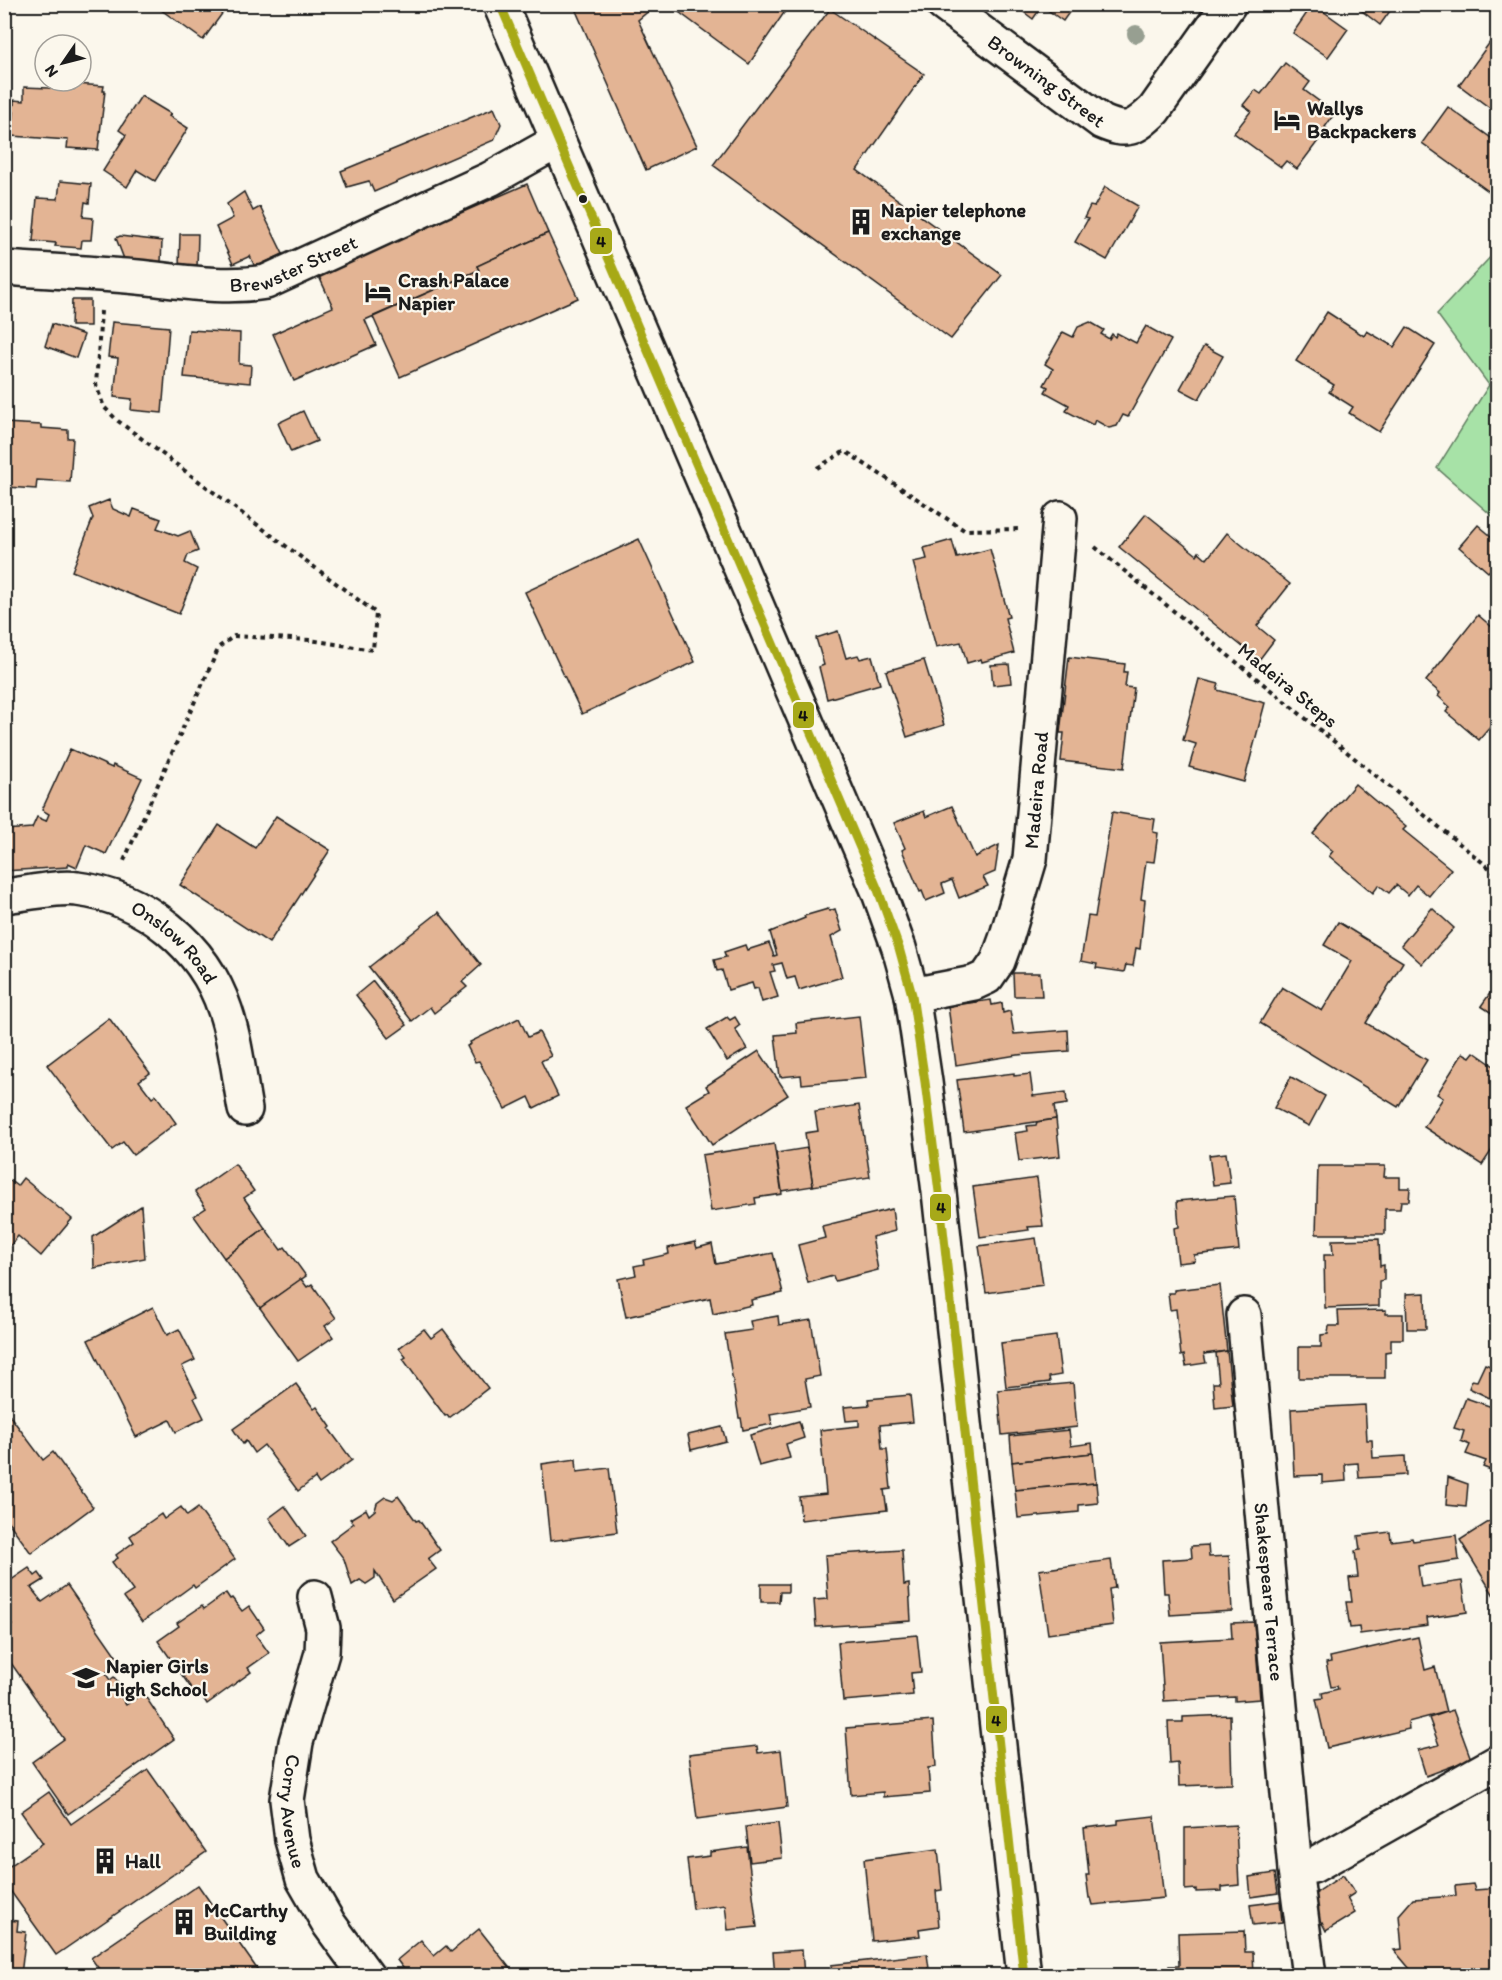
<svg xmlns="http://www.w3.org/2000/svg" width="1502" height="1980" font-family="Itim,sans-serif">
  <rect width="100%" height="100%" fill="#fbf7ec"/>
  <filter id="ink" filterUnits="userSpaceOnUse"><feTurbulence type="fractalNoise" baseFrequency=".0167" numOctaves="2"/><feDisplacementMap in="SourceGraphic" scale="12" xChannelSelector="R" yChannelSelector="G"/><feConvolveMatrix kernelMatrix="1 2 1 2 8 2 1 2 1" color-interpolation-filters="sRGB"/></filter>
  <g filter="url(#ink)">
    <path fill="#a7e2a7" stroke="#627f62" stroke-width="1.5" d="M1497 250V520L1437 468 1489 385 1437 314Z"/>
    <g fill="#e3b494" stroke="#1c1c1c" stroke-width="1.5">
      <path d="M153 4H229L203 40Z"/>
      <path d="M573 4H657L638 20 697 146 646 170Z"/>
      <path d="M668 4H790L749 64Z"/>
      <path d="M1013 4H1075L1063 21 1042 6 1033 19Z"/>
      <path d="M1313 4 1348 29 1328 57 1293 33Z"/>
      <path d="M1353 4H1395L1380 25Z"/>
      <path d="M830 9 924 74 857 170 1002 275 951 339 713 165Z"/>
      <path d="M1498 31V114L1459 85Z"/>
      <path d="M1285 63 1310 82 1304 90 1335 113 1325 127 1327 129 1297 169 1286 161 1281 167 1234 133 1251 111 1243 105 1255 90 1261 94Z"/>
      <path d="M75 84 104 86 103 91H105L98 150 67 148 68 140 12 136 14 112H10V105H14V100L24 101V87L74 89Z"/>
      <path d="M141 96 171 114 169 116 188 128 155 181 137 170 127 187 103 171 126 135 119 130Z"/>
      <path d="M1448 107 1498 143V198L1422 143Z"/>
      <path d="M494 108 501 124 494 140 374 192 369 181 347 187 341 171Z"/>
      <path d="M60 181 91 184 89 203 85 202 83 217 93 218 91 240H82L81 248 55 246 56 243 33 241 37 198 58 199Z"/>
      <path d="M527 184 548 233 477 266 479 270 365 320 376 345 294 381 273 334 333 307 317 272 452 211 454 216Z"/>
      <path d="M1105 187 1138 206 1107 260 1075 242 1088 219 1084 218 1090 206 1094 207Z"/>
      <path d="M244 192 253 211 260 207 283 254 255 267 250 256 233 264 216 227 233 218 227 204Z"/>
      <path d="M548 233 578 298 400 377 373 317 479 270 477 266Z"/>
      <path d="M180 234H198L197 268 179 267Z"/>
      <path d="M120 236 162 241 161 262 124 259 116 238Z"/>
      <path d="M72 300H90V326H71Z"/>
      <path d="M1327 312 1364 336 1367 331 1394 347 1407 327 1435 345 1379 432 1349 413 1353 407 1329 392 1334 385 1296 361Z"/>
      <path d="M112 322 169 327 162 413 131 410 132 399 114 397 118 358 108 357Z"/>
      <path d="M1090 322 1104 330 1101 334 1109 339 1112 334 1115 337 1117 333 1136 343 1146 326 1171 340 1128 417 1123 415 1117 426 1109 428 1095 420 1093 425 1066 411 1069 405 1045 392 1048 387 1044 385 1053 369 1045 364 1063 332 1073 337 1078 327Z"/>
      <path d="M52 324 84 335 76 358 45 346Z"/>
      <path d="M189 330 240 333 239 364 251 365 250 383 184 377Z"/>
      <path d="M1204 346 1223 356 1199 399 1180 389Z"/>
      <path d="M303 411 317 441 291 452 278 423Z"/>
      <path d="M4 423 41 425V428L68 430V438H73L70 482 37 480 36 489 7 487V479L4 478Z"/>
      <path d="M109 500 113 509 131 517 134 509 161 519 157 528 178 536 190 531 198 551 188 555 185 563 197 569 179 614 72 571 93 518 89 508Z"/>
      <path d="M1146 514 1197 555 1199 552 1207 559 1227 533 1290 584 1257 626 1274 640 1259 660 1119 547Z"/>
      <path d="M1478 525 1498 542V562L1488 572 1459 547Z"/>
      <path d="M639 539 695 662 582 714 525 592Z"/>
      <path d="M952 540 957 558 990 549 1009 617 1005 618 1014 653 982 662 981 659 967 663 961 642 936 647 913 562 927 559 924 548Z"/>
      <path d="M1478 615 1492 627 1498 621V718L1479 740 1446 712 1450 707 1438 696 1440 693 1426 681Z"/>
      <path d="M838 631 846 658 858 655 860 659 872 656 880 684 827 699 819 667 824 665 816 638Z"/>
      <path d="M1069 657 1125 664 1124 672H1127L1125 687 1134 688 1124 768 1061 761 1064 733H1060Z"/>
      <path d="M924 660 944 725 907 737 886 671Z"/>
      <path d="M1009 664 1011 683 993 685 991 665Z"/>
      <path d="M1199 679 1219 684 1217 690 1265 703 1244 782 1189 767 1196 744 1183 740Z"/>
      <path d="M70 749 112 768 113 765 142 778 106 854 86 845 77 867 68 863V867L4 871V830L32 828 37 817 46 821 49 814 42 810Z"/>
      <path d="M1355 784 1406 827 1403 830 1451 869 1429 896 1416 885 1408 895 1396 885 1389 893 1379 885 1373 893 1329 856 1333 851 1313 834Z"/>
      <path d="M952 806 975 857 999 845 995 872 983 877 988 886 959 898 952 880 942 884 945 893 926 901 922 891 920 892 902 850 905 848 894 823 924 811 926 817Z"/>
      <path d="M1112 812 1155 819 1153 832 1158 833 1154 862 1146 861 1141 899 1145 900 1140 949 1136 948 1133 966 1126 965 1124 972 1096 968 1097 964 1081 961 1088 916 1095 917Z"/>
      <path d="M276 816 330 850 269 943 180 885 219 825 255 848Z"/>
      <path d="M1432 908 1454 928 1422 964 1401 945Z"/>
      <path d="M828 909 829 911 835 909 842 931 831 937 842 977 799 990 795 977 787 979 782 963 773 965 775 971 770 972 778 997 762 1002 758 988 754 989 752 983 728 990 722 970 717 971 714 960 726 957 724 952 745 945 747 950 769 943 774 956 777 955 770 932 805 918 804 916Z"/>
      <path d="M439 912 481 965 462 982 467 987 434 1013 430 1007 412 1021 369 967Z"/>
      <path d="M1338 922 1403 962 1366 1023 1427 1060 1398 1107 1260 1023 1282 987 1322 1011 1352 961 1324 945Z"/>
      <path d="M1013 973H1040L1042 996H1014Z"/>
      <path d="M373 981 407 1025 389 1038 356 995Z"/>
      <path d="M1498 982V1017L1481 1006Z"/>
      <path d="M991 1000 992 1005 1002 1003 1003 1013 1010 1011 1014 1034 1068 1030 1069 1051 1017 1055 956 1065 948 1006Z"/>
      <path d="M859 1016 866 1078 802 1084 801 1075 780 1077 775 1035 797 1033 796 1023Z"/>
      <path d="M727 1017 730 1020 735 1017 740 1025 735 1029 747 1049 727 1061 707 1029Z"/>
      <path d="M109 1018 150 1073 139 1081 152 1098 156 1095 176 1123 133 1155 123 1142 112 1150 47 1065Z"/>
      <path d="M519 1018 528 1037 539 1032 551 1056 541 1061 558 1096 534 1108 529 1097 505 1109 479 1061 475 1062 467 1046 471 1044 470 1042Z"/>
      <path d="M759 1051 788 1095 712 1145 686 1105 709 1091 706 1086Z"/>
      <path d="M1474 1052 1494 1066 1498 1061V1141L1482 1165 1424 1127 1443 1098 1437 1094 1463 1053 1470 1057Z"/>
      <path d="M1014 1073V1076L1030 1074 1033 1096 1066 1092 1067 1104 1054 1106 1056 1119 964 1132 957 1080Z"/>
      <path d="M1291 1077 1325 1096 1309 1126 1274 1108Z"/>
      <path d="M859 1105 870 1177 813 1186 805 1133 818 1131 815 1112Z"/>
      <path d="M1056 1119 1060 1156 1019 1161 1015 1133 1028 1131 1027 1126 1036 1125 1037 1122Z"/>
      <path d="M774 1144 782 1194 755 1198 756 1204 711 1211 702 1155Z"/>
      <path d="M807 1148 813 1186 782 1191 776 1153Z"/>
      <path d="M1226 1153 1230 1183 1213 1185 1209 1155Z"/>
      <path d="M235 1164 254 1191 244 1198 265 1228 224 1258 194 1216 206 1208 195 1192Z"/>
      <path d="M1318 1166H1385L1384 1177H1400V1188H1410L1409 1201H1401L1400 1209H1385V1234H1316Z"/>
      <path d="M4 1176 17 1186 23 1178 72 1219 41 1256 18 1236 9 1247 4 1244Z"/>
      <path d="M1037 1178 1043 1226 1028 1227 1029 1230 980 1237 973 1187Z"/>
      <path d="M1234 1196 1239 1250 1194 1255 1195 1261 1178 1263 1174 1228 1179 1227 1177 1201Z"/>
      <path d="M141 1206 145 1258 94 1268 93 1237Z"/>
      <path d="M892 1209 895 1231 872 1237 878 1270 835 1281 833 1276 808 1283 798 1245 825 1238 822 1226Z"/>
      <path d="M265 1228 281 1250 285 1247 306 1276 260 1308 224 1258Z"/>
      <path d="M1036 1238 1043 1285 986 1293 979 1246Z"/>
      <path d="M1379 1239 1380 1266 1384 1265V1280L1379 1281V1306L1325 1308 1324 1255H1333L1332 1240Z"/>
      <path d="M695 1242 697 1248 712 1244 716 1264 773 1253 783 1293 751 1300 752 1305 713 1314 710 1298 626 1317 618 1279 636 1275 634 1266 644 1264 643 1260 669 1254 668 1248Z"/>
      <path d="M301 1279 307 1287 312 1284 336 1318 325 1326 333 1337 298 1361 260 1308Z"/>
      <path d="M1220 1285 1227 1351 1204 1354 1206 1363 1186 1366 1184 1355 1181 1356 1176 1309 1170 1310 1168 1293H1174V1290Z"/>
      <path d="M1425 1293 1426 1329H1407L1406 1294Z"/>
      <path d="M153 1307 167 1335 179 1329 195 1360 182 1366 197 1396 194 1398 204 1418 176 1432 170 1420 136 1437 88 1340Z"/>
      <path d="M1386 1310V1314H1403V1339H1391V1351L1385 1352V1378H1299V1347H1321V1335L1328 1334 1329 1326H1339L1338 1311Z"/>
      <path d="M778 1316 779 1325 811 1320 820 1376 805 1379 810 1407 770 1414 772 1424 743 1430 741 1418H739L725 1334 752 1330 750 1321Z"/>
      <path d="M424 1329 431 1338 443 1329 488 1388 449 1418 447 1415 445 1416 419 1381 403 1359 406 1357 399 1348Z"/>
      <path d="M1056 1336 1061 1375 1049 1377 1050 1382 1006 1387 1001 1343Z"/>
      <path d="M1227 1351 1233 1406 1215 1408 1213 1383H1219L1216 1353Z"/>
      <path d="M1485 1364 1498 1369V1402L1469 1388 1472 1380 1477 1381Z"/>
      <path d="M1073 1383 1077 1427 1002 1435 998 1390Z"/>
      <path d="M296 1384 314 1409 317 1407 331 1427 329 1429 352 1460 319 1484 315 1478 298 1491 264 1445 254 1453 246 1441 243 1444 233 1429Z"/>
      <path d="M910 1395 913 1422 880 1425 882 1449H887L891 1489 884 1490 887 1510 801 1520 799 1497 826 1494 820 1430 859 1426V1420L846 1421 844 1407 869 1405 868 1399Z"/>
      <path d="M1466 1398 1498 1409V1493L1490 1490 1496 1472 1483 1467 1486 1461 1466 1454 1470 1445 1461 1441 1464 1431 1454 1428Z"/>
      <path d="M1365 1405 1367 1440H1372L1373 1458 1405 1456 1406 1475 1359 1478 1358 1463 1345 1464 1346 1481 1322 1483V1475L1294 1476 1291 1409Z"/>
      <path d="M4 1408 43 1460 53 1452 93 1507 31 1553 4 1516Z"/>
      <path d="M799 1421 804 1438 786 1444 790 1458 759 1466 750 1435Z"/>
      <path d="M722 1427 726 1441 691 1450 688 1435Z"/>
      <path d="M1069 1430 1071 1446 1092 1443 1093 1453 1012 1462 1010 1436Z"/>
      <path d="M1093 1453 1096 1483 1015 1490 1012 1462Z"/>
      <path d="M576 1459 577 1472 609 1468 617 1532 550 1541 542 1464Z"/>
      <path d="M1448 1477 1468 1484 1466 1507 1446 1505Z"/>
      <path d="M1096 1483 1098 1503 1079 1505V1512L1018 1518 1015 1490Z"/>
      <path d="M398 1496 416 1521 419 1520 440 1550 428 1559 436 1569 393 1599 375 1571V1578L366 1584 360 1580 352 1585 344 1559 330 1541 354 1523 350 1519 366 1509 369 1515 375 1510 377 1503 385 1497 393 1500Z"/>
      <path d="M285 1506 306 1536 289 1547 269 1518Z"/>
      <path d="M181 1507 187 1516 198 1508 235 1559 195 1588 193 1585 142 1622 124 1597 133 1591 112 1562 118 1558 116 1555 134 1542 130 1536 161 1514 164 1519Z"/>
      <path d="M1498 1516V1602L1460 1540Z"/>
      <path d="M1390 1532 1391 1541 1412 1538 1413 1541 1456 1535 1459 1560 1418 1566 1421 1587 1462 1581 1467 1612 1427 1618 1428 1625 1360 1634 1359 1627 1350 1628 1346 1602H1352L1349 1578 1358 1577 1355 1551 1360 1550 1358 1536Z"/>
      <path d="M1208 1545 1209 1557 1229 1556 1232 1611 1170 1615 1168 1593H1164L1162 1560 1192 1558 1191 1546Z"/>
      <path d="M902 1550 904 1585 909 1584 911 1621 816 1627 814 1600 828 1599 825 1555Z"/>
      <path d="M1111 1560 1115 1588 1109 1589 1113 1625 1048 1634 1039 1570Z"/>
      <path d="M29 1568 35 1576 39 1573 44 1580 31 1588 42 1602 67 1585 119 1660 109 1666 111 1669 105 1673 110 1680 114 1677 126 1694 121 1697 126 1705 143 1693 174 1739 68 1814 32 1762 64 1739 4 1653V1631L12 1625 4 1614V1585Z"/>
      <path d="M761 1584H788V1592H780L779 1602H761Z"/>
      <path d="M226 1593 230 1599 232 1598 242 1611 249 1606 264 1628 256 1635 269 1653 248 1668 251 1672 207 1704 200 1693 196 1695 158 1641 179 1626 177 1623 202 1606 204 1609Z"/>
      <path d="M1254 1622 1260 1699 1235 1701V1697L1164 1701 1160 1642 1232 1638 1231 1623Z"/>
      <path d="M917 1635 921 1672 911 1673 913 1695 843 1701 838 1642Z"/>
      <path d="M1418 1637 1425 1670 1435 1667 1446 1712 1408 1722 1409 1729 1327 1748 1316 1699 1323 1698 1322 1693 1338 1689 1337 1686 1331 1687 1326 1663 1331 1662 1330 1657Z"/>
      <path d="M1453 1710 1471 1759 1426 1776 1418 1750 1439 1745 1429 1718Z"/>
      <path d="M1230 1715 1232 1784 1179 1786 1178 1763 1170 1764 1168 1722H1183V1717Z"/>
      <path d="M933 1721 936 1767 928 1768 930 1793 883 1797V1792L851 1795 846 1728Z"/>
      <path d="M757 1746 758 1753 781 1750 787 1807 697 1819 689 1754Z"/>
      <path d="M148 1770 206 1852 56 1955 4 1882V1870L43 1843 21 1812 49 1792 71 1824Z"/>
      <path d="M1154 1816 1164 1898 1093 1905 1091 1898H1089L1086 1875H1089L1084 1828 1118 1824V1820Z"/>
      <path d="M778 1823 782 1858 750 1862 746 1827Z"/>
      <path d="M1236 1825 1239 1885 1222 1887V1891L1196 1892V1889L1185 1890V1828Z"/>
      <path d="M747 1847 757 1927 728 1930 725 1905 693 1909 687 1859 710 1856V1852Z"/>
      <path d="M938 1849 942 1890 936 1891 939 1926 919 1929 920 1936 872 1941 864 1859Z"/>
      <path d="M1275 1873 1278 1893 1251 1897 1249 1877Z"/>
      <path d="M1343 1875 1355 1893 1347 1898 1355 1913 1326 1931 1322 1923 1316 1929 1313 1895Z"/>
      <path d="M1493 1883 1498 1887V1969L1490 1970V1976H1416L1394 1950 1402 1949 1399 1915 1413 1899 1456 1896 1455 1886 1473 1884 1475 1890 1488 1889Z"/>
      <path d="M198 1885 262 1976H104L91 1958Z"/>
      <path d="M1280 1901 1282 1922 1253 1925 1250 1905Z"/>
      <path d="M4 1920 18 1921 17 1931 26 1932 21 1975 4 1976Z"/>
      <path d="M479 1929 516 1976H409L397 1960 421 1940 434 1956 446 1946 451 1952Z"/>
      <path d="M1244 1931 1245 1952H1253L1254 1976H1170L1169 1966H1179L1178 1933Z"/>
      <path d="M802 1950 804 1976H775L773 1952Z"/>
      <path d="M927 1954 930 1976H832L831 1965Z"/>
    </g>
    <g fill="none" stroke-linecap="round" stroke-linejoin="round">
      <g stroke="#1c1c1c" stroke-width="38">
        <g id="minor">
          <path d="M500 4 878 890 899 948 912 995 925 1082 939 1192 1024 1976"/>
          <path id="s1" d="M943 4 1102 122C1127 133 1134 129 1154 110L1229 4"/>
          <path id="s2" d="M4 268C49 271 93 273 138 277 180 281 223 289 266 282L490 179 558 141"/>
          <path id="s3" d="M4 896C24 894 60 886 77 889 144 897 204 946 225 1010 236 1042 239 1077 245 1109"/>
          <path id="s4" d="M912 995 974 983 987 977 998 961 1006 939 1030 859 1060 518"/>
          <path id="s5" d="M1244 1315 1295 1869 1309 1976"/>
          <path id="s6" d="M315 1597 323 1628 322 1653 296 1742 287 1800 292 1840 303 1879 329 1924 367 1976"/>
          <path d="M1295 1869 1313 1866 1498 1762"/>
        </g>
      </g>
      <g stroke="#1c1c1c" stroke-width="4" stroke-dasharray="4.5 4.5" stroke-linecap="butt">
        <path d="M101 311 96 385 104 407 118 421 376 613 373 650 310 640 234 636 219 647 123 863"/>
        <path d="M817 468 845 451 964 530 1022 529"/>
        <path d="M1095 547 1498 875"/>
      </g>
      <use href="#minor" stroke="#fbf7ec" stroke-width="33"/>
      <g stroke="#fbf7ec" stroke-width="14">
        <path id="bus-1" d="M500 4 878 890 899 948 912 995 925 1082 939 1192 1024 1976"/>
      </g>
      <use href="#bus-1" stroke="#a7a919" stroke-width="9"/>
    </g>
    <circle fill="#979f91" cx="1136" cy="34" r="9"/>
  </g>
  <defs>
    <g id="hotel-bare" transform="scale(2.07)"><path d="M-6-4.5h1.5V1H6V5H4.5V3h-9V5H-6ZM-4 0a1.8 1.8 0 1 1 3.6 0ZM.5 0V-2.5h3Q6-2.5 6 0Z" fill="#1c1c1c" stroke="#fbf7ec" stroke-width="2.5" paint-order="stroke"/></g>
    <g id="building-bare" transform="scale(2.07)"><path d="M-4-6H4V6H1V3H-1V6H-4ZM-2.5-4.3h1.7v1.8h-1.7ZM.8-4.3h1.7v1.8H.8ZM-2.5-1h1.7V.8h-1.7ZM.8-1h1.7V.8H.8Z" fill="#1c1c1c" stroke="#fbf7ec" stroke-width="2.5" paint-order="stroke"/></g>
    <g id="school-bare" transform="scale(2.07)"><path d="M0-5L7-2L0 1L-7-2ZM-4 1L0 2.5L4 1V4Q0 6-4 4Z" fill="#1c1c1c" stroke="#fbf7ec" stroke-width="2.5" paint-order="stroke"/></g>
  </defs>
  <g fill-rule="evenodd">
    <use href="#hotel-bare" x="1287" y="120"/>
    <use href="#building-bare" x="861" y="222"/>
    <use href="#hotel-bare" x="378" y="292"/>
    <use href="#school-bare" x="86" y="1678"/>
    <use href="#building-bare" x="105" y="1861"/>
    <use href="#building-bare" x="184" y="1922"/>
  </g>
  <circle fill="#1c1c1c" stroke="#fbf7ec" stroke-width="2" cx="583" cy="199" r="5"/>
  <g text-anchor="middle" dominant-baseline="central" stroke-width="4.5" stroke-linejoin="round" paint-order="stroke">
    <g font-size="20" fill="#1c1c1c" stroke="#fbf7ec">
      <text stroke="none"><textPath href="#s1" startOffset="129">Browning Street</textPath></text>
      <text stroke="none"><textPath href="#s2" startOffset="294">Brewster Street</textPath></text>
      <text transform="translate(1288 685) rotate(39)">Madeira Steps</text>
      <text stroke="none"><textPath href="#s4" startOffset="273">Madeira Road</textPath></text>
      <text stroke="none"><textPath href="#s3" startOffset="188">Onslow Road</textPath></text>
      <text stroke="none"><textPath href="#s5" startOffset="278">Shakespeare Terrace</textPath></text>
      <text stroke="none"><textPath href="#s6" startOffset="220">Corry Avenue</textPath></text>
    </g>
    <g font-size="20" font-weight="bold" fill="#1c1c1c" stroke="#fbf7ec" text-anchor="start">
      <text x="1307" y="108">Wallys<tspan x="1307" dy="23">Backpackers</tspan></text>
      <text x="881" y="210">Napier telephone<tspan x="881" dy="23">exchange</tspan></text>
      <text x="398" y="280">Crash Palace<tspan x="398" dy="23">Napier</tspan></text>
      <text x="106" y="1666">Napier Girls<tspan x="106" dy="23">High School</tspan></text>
      <text x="125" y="1861">Hall</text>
      <text x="204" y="1910">McCarthy<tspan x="204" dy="23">Building</tspan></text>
    </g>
  </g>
  <g stroke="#fbf7ec" stroke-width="2">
    <rect x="589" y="227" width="24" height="28" rx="6" fill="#a7a919"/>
    <rect x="792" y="701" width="23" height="28" rx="6" fill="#a7a919"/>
    <rect x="929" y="1193" width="23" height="29" rx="6" fill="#a7a919"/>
    <rect x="985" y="1705" width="23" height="29" rx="6" fill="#a7a919"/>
  </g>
  <g font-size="16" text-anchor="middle" font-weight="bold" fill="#111">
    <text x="601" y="247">4</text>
    <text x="803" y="721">4</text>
    <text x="941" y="1213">4</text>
    <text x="996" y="1726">4</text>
  </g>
  <rect width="1502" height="1980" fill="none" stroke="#fbf7ec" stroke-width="24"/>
  <rect x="12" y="12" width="1478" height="1956" fill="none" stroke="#1c1c1c" stroke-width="2" filter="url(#ink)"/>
  <g transform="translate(63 63) rotate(235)"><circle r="28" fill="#fbf7ec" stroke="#a29f99" stroke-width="1.5"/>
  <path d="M0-4.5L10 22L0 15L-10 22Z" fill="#1c1c1c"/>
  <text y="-9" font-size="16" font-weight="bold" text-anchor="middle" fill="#1c1c1c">N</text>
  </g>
</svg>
